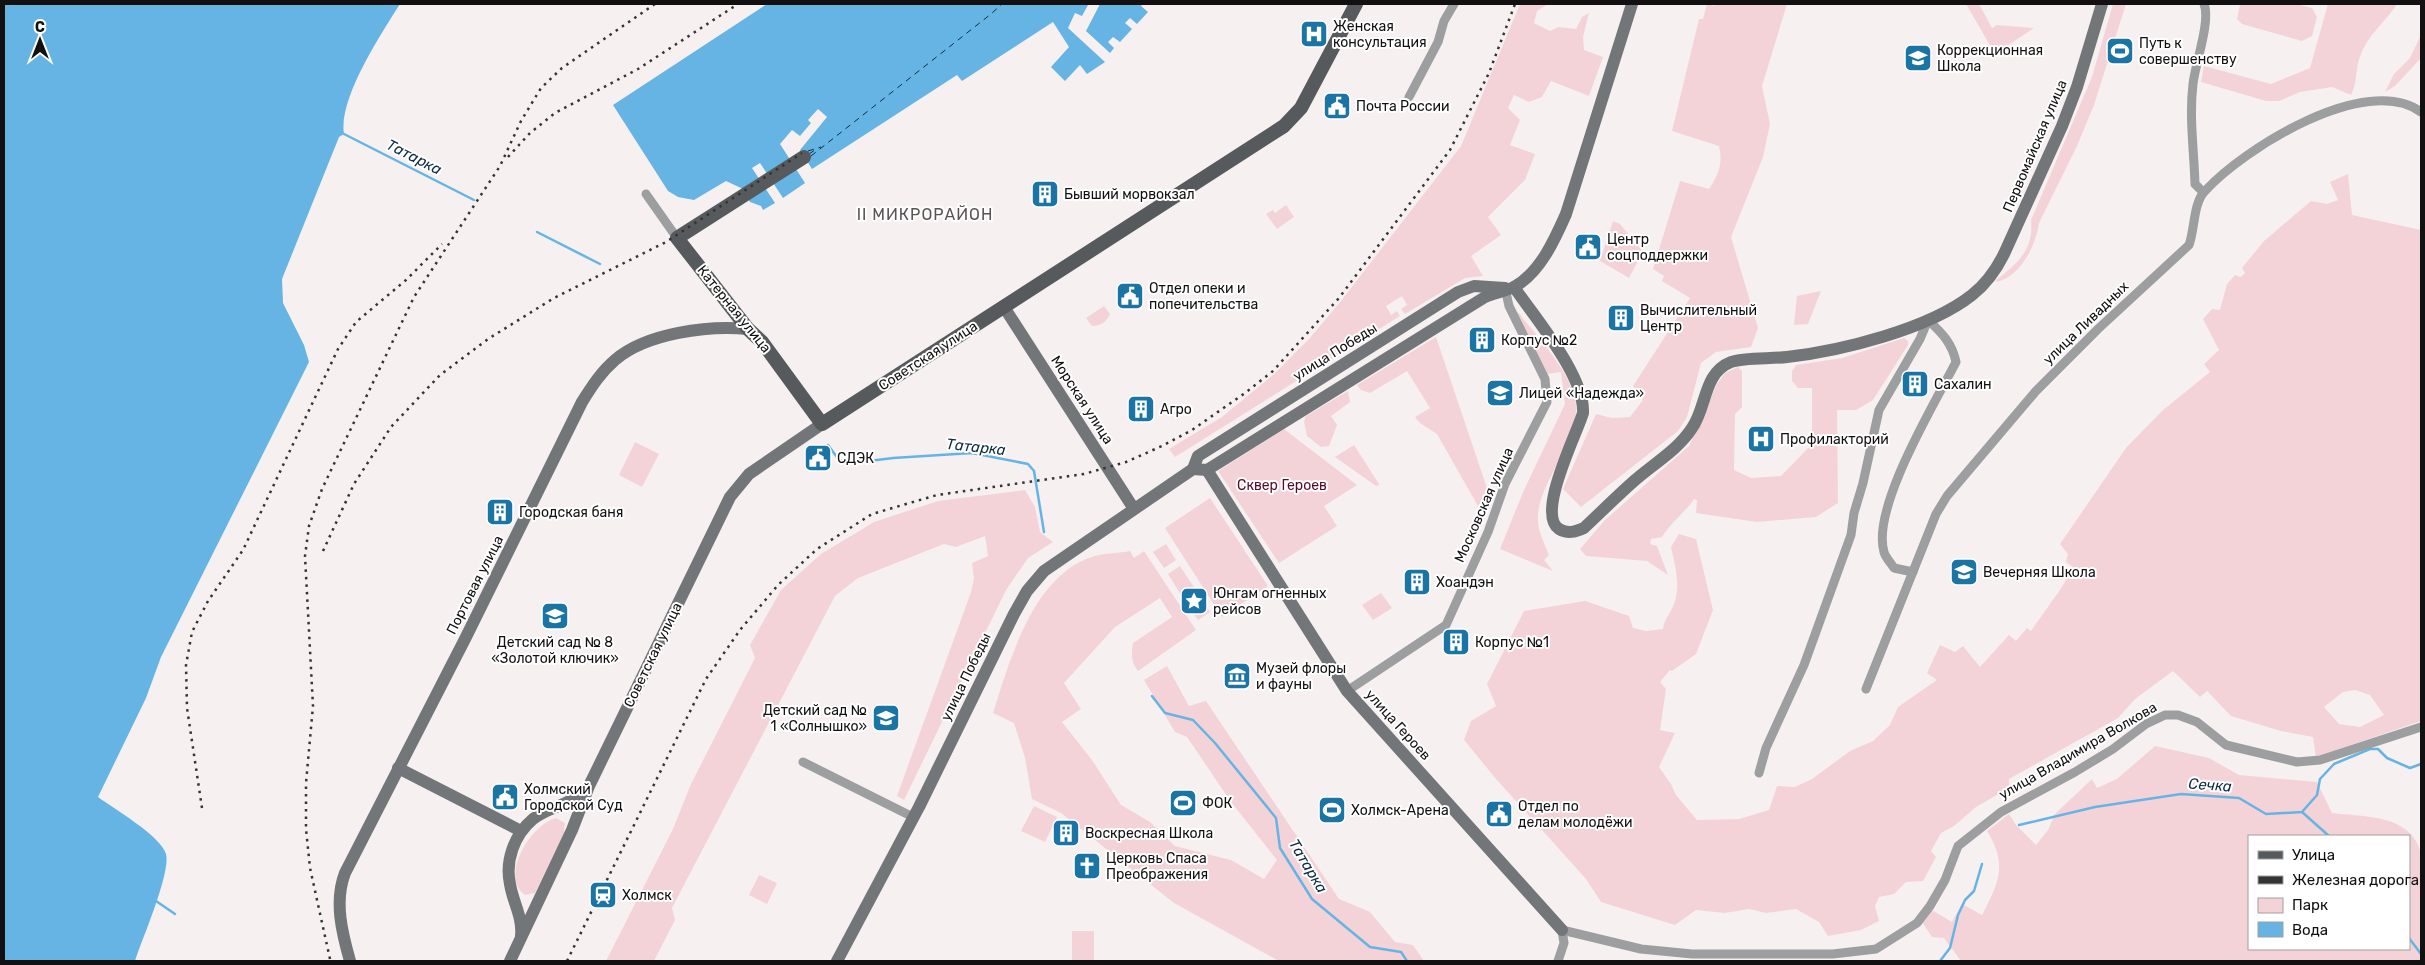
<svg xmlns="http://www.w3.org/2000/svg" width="2425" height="965" font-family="Rubik,sans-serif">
  <rect width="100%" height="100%" fill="#f6f0f1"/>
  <g fill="#f4d3d8" fill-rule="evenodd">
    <path d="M1520 4H1548L1537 11 1534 23 1550 31 1558 27 1576 29 1582 17 1589 13 1583 37 1584 50 1603 57 1589 96 1551 81 1542 97 1529 102 1514 95 1508 108 1520 120 1510 145 1535 154 1525 180 1488 217 1501 235 1471 256 1483 276 1465 278 1405 314 1401 309 1407 305 1402 296 1386 306 1391 315 1397 311 1400 316 1175 457 1169 449 1222 417 1273 375 1309 339 1341 301 1461 146Z"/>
    <path d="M1707 4 1714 6 1715 4H1787L1762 86 1770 124 1763 157 1731 237 1758 328 1751 347 1716 352 1701 363 1687 417 1678 431 1581 507 1563 489 1596 414 1612 418 1630 417 1643 400 1633 386 1690 298 1662 281 1664 276 1653 269 1680 181 1709 189C1719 174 1723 163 1719 146L1672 131 1699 19H1703Z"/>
    <path d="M1966 4H1979L1992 28 1997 25 2034 28 1995 54Z"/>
    <path d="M2113 4H2126L2094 105 2077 146 2039 223C2036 245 2021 276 1997 282L1996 280C2017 264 2034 250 2031 220L2092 77Z"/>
    <path d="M2240 4H2296L2312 8 2317 17 2312 36 2302 41 2242 24 2237 19Z"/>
    <path d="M2328 4H2397C2385 23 2370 32 2361 54 2355 67 2358 82 2351 95L2332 87 2300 92 2279 101H2266L2201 82 2204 66 2271 84 2310 68Z"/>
    <path d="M2421 35V58L2395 86 2385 92 2394 74 2410 58Z"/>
    <path d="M2348 174 2352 215 2421 230V721L2316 757 2313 737 2281 731 2231 716 2207 691 2200 697 2173 671 2135 699 2118 718 2009 779V788L1976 807 1954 826 1941 833 1931 851 1936 857 1923 881 1906 882 1894 894 1879 897 1875 906 1879 921 1861 930 1828 936 1819 922 1796 909 1766 913 1749 909 1725 913 1696 910 1675 925 1601 902 1586 879 1496 779 1464 740 1471 721 1496 706 1487 684 1524 611 1585 601 1629 616 1633 628 1646 631 1663 629C1664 619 1671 613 1674 604 1681 585 1675 566 1671 547L1679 534 1696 539 1713 610 1696 654 1672 671 1670 670 1660 682 1666 689 1660 730 1675 733 1659 767 1671 784 1676 795 1697 820 1739 819 1769 810 1777 786 1795 787 1812 779 1850 751 1873 741 1890 725 1898 707 1937 680 1927 673 1940 645 1955 652 1963 646 1980 667 2009 635 2016 641 2027 628 2031 631 2062 587 2073 567 2066 562 2068 554 2060 544 2126 448 2162 411 2210 372 2204 364 2219 350 2203 319 2212 309 2220 310 2227 284 2235 275 2241 277 2245 273 2242 268 2264 241 2311 201 2327 204 2338 200 2330 182ZM2355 690 2370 695 2384 715 2360 727 2339 724 2324 707 2343 692Z"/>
    <path d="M1286 205 1294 217 1277 229 1266 214 1273 210 1275 213Z"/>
    <path d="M1613 221 1620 224 1643 252 1629 278 1600 261Z"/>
    <path d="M1821 291 1808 324 1794 325 1797 296Z"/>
    <path d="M1104 306 1110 314C1106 322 1101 326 1092 326L1086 318Z"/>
    <path d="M1516 312 1519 313C1538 338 1567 367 1575 399 1584 439 1534 486 1538 522 1539 533 1545 545 1549 555L1544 560 1553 571 1500 549 1524 490 1565 404 1561 372 1547 374Z"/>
    <path d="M1436 337 1489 494 1478 506 1437 434 1420 423 1415 417 1430 408 1407 371 1370 393 1361 390 1357 385Z"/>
    <path d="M1904 338 1908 341V345L1873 400 1856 410H1837L1838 503 1816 517 1757 522 1696 513 1697 500 1694 499C1684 514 1671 522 1662 537L1651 539 1650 544 1657 546 1668 575 1647 561 1586 556 1580 549 1604 521 1689 446 1717 384 1725 373 1738 367 1742 371V407L1735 414 1734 470 1751 478 1781 476 1812 444V388H1798L1792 381V371L1796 365 1842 358Z"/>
    <path d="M1348 391 1350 402 1331 416 1337 425 1329 446 1321 447 1307 436 1304 422 1306 416Z"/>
    <path d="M1284 429 1357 485 1324 506 1337 526 1279 563 1218 471Z"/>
    <path d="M635 442 659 454 642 487 619 475Z"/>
    <path d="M1354 445 1379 484V485L1376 486 1335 457Z"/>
    <path d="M1025 490 1035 507 1040 532 1053 542 1028 558 1006 590 904 800 897 796 971 592 974 578 972 563 988 556 985 536 956 547 944 544 858 578 835 596 672 908 675 920 654 961H606L673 829 691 784 755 658 750 645 781 590 821 554 874 522 938 501Z"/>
    <path d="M1210 498 1268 586 1222 617 1165 528Z"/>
    <path d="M1166 544 1176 560 1164 568 1153 552Z"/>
    <path d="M1130 551 1134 558 1144 551 1196 630 1138 671C1131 662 1131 654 1133 643L1172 617 1160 598 1115 627 1064 683 1081 709 1062 722 1092 760 1121 805 1150 822 1175 846 1231 860 1264 879 1277 860 1231 802 1187 737 1175 732 1144 680 1167 666 1189 706 1206 701 1339 899 1370 912 1395 942 1413 945 1424 961H1279L1174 903 1061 813 1032 799 1025 758 1014 723 993 713C1010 659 1034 573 1095 556 1106 553 1119 553 1130 551Z"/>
    <path d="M1180 566 1196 590 1183 598 1168 574Z"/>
    <path d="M1381 593 1392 608 1373 620 1362 605Z"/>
    <path d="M1202 599 1210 612 1198 620 1189 607Z"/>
    <path d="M2155 746 2209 758 2239 775 2317 782 2332 813C2365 817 2411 814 2421 853V961H1961L1944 938 1932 937 1922 922 1932 910 1952 922 1962 904 1982 915C1999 882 2008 865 1987 831L2009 814 2016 825 2036 845 2048 830 2055 814 2092 779 2097 788 2117 779ZM2249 836H2409V949H2249Z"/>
    <path d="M1034 806 1057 817 1045 842 1021 831Z"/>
    <path d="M556 818 565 823 564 833 535 893 525 895C499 877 530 825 556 818Z"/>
    <path d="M759 875 777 883 767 904 749 895Z"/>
    <rect x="1072" y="931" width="22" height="30"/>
  </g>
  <g fill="#66b4e3">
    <path d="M4 4H400C381 34 338 99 344 134L339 137 282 279 283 303 304 345 309 362 161 657 146 698 98 797C114 809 160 835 166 854 171 873 142 939 135 961H4Z"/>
    <path d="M767 4H1085L1088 5 1082 16 1075 13 1068 28 1105 62 1087 74 1080 65 1065 81 1051 67 1069 47 1053 22 962 81 957 75 812 169 800 150 827 117 818 109 808 120 811 123 800 136 792 130 780 144 805 183 783 198 760 163 752 168 775 203 763 210 761 206 750 202 741 188 726 181 694 200 678 197 668 191 613 105Z"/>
    <path d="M1100 4H1143L1141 6 1148 12 1137 24 1130 18 1125 23 1132 29 1120 42 1113 37 1108 42 1114 48 1110 53 1086 31Z"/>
  </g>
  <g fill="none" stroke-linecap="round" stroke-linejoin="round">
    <g stroke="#66b4e3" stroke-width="2.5">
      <path d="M344 134 474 200"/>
      <path d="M537 232 600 264"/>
      <path d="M828 445 839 460 853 463 893 458 972 453 1028 464 1034 471 1044 532"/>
      <path d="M1152 696 1165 713 1193 720 1215 743 1276 818 1280 848 1312 899 1370 947 1401 952 1407 961"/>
      <path d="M2302 812 2329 836"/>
      <path d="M2019 825 2095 807 2181 794 2239 798 2266 814 2302 812 2317 795 2320 779 2334 764 2370 749H2378L2387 758 2410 768 2421 764"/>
      <path d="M156 901 175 914"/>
      <path d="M2409 938 2421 954"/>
      <path d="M1940 961 1950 948 1958 915 1965 900 1974 891 1982 864"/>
    </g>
    <g stroke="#0b2e42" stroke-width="1" stroke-dasharray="6 5" stroke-linecap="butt">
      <path d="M808 151 821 147"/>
      <path d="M809 154 818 148"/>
      <path d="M811 156 991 14 1002 4"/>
    </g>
    <g stroke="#9c9e9f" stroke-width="9">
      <path d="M1409 97 1438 42 1444 21 1454 4"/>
      <path d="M2203 192 2195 184C2194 151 2189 117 2193 84 2195 64 2211 21 2204 4"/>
      <path d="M646 194 677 238"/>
      <path d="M1866 689 1936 514 1947 496 2036 391 2098 329 2189 245C2195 229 2193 203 2205 191 2243 149 2366 72 2421 112"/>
      <path d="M1347 691 1446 625 1488 532 1505 484 1547 402 1545 379 1509 306 1505 288"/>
      <path d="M803 762 913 817"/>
      <path d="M1759 773 1766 748 1804 665 1851 535 1854 513 1863 483 1879 410 1920 339 1928 320C1942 333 1952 343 1956 362 1935 403 1871 508 1884 552 1885 557 1891 563 1894 568L1913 572"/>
      <path d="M1558 961 1564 943 1562 930 1641 949 1692 954H1833L1876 949 1917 923 1930 906 1945 880 1958 846 2001 812 2075 772 2113 749 2146 724 2165 715H2178L2197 722 2226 745 2297 762 2320 760 2421 727"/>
    </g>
    <g stroke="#737678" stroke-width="12">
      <path d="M1514 287C1535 318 1585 376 1583 413 1576 436 1536 514 1559 529 1568 534 1575 532 1584 528 1601 512 1617 496 1634 481 1653 464 1678 450 1692 428 1707 407 1703 373 1731 362 1744 357 1771 359 1787 357 1841 351 1929 329 1972 295 1986 284 1996 270 2004 254L2062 126 2077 87 2102 4"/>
      <path d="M1004 307 1134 509"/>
      <path d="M1193 469 1207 470 1485 297C1494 293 1506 291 1514 287 1540 273 1555 239 1566 214L1632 4"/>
      <path d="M1207 470 1347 691 1562 930"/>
      <path d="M398 768 521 831"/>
      <path d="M521 936C523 917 513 903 510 884 505 861 514 835 533 819 550 806 567 807 586 789"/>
      <path d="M350 961C342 933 334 901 345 873L466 637 582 402C592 386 601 372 615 360 646 333 709 325 748 329"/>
      <path d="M510 961 572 830 589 786 730 497 749 474 822 424"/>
      <path d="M837 961 919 807 1014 614 1027 591 1044 571 1193 469 1198 456 1458 292 1474 286 1505 288"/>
    </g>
    <path stroke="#565a5c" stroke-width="14" d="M804 157 677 238 748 329 762 342 822 424 1284 126 1301 108 1356 4"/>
    <g stroke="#363334" stroke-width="2.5" stroke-dasharray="2.5 5" stroke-linecap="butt">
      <path d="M508 157 530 133 555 113 638 69 738 4"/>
      <path d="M323 551 354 484 391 427 440 375 488 339 554 298 666 242 802 153"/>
      <path d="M202 808 187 708 186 665 192 632 208 601 243 550 338 349 356 322 406 280 442 244"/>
      <path d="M330 959 310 868 306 829V783L313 706 305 556 309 526 322 489 414 297 500 166 521 121 541 88 562 68 655 4"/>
      <path d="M567 961 706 679 740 630 778 585 817 549 872 514 937 495 1084 474 1126 462 1162 446 1192 430 1245 393 1273 371 1339 298 1450 150 1489 73 1515 4"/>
    </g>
  </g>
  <defs>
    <g id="hospital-square" transform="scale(1.4375)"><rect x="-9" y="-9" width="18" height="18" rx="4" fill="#1b75a4" stroke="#fff"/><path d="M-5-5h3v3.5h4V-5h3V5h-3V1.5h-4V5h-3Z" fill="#fff"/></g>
    <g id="stadium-square" transform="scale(1.4375)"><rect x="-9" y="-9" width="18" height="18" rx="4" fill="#1b75a4" stroke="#fff"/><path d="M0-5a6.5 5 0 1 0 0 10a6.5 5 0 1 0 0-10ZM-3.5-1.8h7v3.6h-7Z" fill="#fff"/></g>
    <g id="school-square" transform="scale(1.4375)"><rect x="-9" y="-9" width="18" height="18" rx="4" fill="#1b75a4" stroke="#fff"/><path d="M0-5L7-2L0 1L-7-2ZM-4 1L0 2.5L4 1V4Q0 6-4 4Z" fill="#fff"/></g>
    <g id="civic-square" transform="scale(1.4375)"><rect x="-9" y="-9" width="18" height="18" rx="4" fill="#1b75a4" stroke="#fff"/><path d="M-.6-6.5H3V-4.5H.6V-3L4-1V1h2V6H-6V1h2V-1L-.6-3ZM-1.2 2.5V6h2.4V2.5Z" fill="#fff"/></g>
    <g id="building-square" transform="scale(1.4375)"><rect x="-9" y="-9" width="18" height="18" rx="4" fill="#1b75a4" stroke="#fff"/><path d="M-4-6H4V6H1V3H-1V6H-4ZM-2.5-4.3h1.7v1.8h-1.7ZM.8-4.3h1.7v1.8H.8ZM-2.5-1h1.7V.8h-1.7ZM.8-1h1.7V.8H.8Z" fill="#fff"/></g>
    <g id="sight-square" transform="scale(1.4375)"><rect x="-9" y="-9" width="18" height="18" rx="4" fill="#1b75a4" stroke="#fff"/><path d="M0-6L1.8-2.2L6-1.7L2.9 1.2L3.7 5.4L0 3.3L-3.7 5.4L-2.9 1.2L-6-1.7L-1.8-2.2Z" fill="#fff"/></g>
    <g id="museum-square" transform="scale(1.4375)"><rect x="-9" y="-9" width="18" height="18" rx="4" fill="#1b75a4" stroke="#fff"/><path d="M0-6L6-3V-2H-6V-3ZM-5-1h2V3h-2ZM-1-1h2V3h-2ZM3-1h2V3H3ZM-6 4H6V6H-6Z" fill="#fff"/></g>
    <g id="church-square" transform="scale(1.4375)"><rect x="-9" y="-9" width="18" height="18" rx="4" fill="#1b75a4" stroke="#fff"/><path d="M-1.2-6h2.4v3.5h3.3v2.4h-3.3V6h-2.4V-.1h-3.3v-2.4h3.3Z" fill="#fff"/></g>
    <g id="station-square" transform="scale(1.4375)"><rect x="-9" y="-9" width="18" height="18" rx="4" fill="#1b75a4" stroke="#fff"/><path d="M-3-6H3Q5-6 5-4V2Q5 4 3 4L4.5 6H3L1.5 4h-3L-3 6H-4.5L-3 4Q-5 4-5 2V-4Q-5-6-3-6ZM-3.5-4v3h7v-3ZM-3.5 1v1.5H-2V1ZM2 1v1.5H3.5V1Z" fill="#fff"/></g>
  </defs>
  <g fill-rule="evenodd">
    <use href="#hospital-square" x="1314" y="34"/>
    <use href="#stadium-square" x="2120" y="51"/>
    <use href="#school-square" x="1918" y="58"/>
    <use href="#civic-square" x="1337" y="106"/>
    <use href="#building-square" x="1045" y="194"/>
    <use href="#civic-square" x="1588" y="247"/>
    <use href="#civic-square" x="1130" y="296"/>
    <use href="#building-square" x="1621" y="318"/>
    <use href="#building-square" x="1482" y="340"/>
    <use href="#building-square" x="1915" y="384"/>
    <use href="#school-square" x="1500" y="393"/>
    <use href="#building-square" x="1141" y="409"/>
    <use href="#hospital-square" x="1761" y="439"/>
    <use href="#civic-square" x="818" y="458"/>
    <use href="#building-square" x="500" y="512"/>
    <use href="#school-square" x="1964" y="572"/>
    <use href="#building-square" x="1417" y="582"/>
    <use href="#sight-square" x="1194" y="601"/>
    <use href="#school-square" x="555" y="616"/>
    <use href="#building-square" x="1456" y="642"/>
    <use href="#museum-square" x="1237" y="676"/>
    <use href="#school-square" x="886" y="718"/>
    <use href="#civic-square" x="505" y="797"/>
    <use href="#stadium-square" x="1183" y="803"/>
    <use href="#stadium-square" x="1332" y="810"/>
    <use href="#civic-square" x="1499" y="814"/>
    <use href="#building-square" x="1066" y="833"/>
    <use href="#church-square" x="1087" y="866"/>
    <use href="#station-square" x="603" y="895"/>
  </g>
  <g text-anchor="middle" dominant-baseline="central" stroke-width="4" stroke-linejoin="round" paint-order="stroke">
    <g font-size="14" fill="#121010" stroke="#fff" text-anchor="start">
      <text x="1333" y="26">Женская<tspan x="1333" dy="16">консультация</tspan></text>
      <text x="2139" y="43">Путь к<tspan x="2139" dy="16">совершенству</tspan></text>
      <text x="1937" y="50">Коррекционная<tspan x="1937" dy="16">Школа</tspan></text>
      <text x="1356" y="106">Почта России</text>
      <text x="1064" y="194">Бывший морвокзал</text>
      <text x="1607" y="239">Центр<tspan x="1607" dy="16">соцподдержки</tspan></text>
      <text x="1149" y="288">Отдел опеки и<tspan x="1149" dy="16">попечительства</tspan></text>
      <text x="1640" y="310">Вычислительный<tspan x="1640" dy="16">Центр</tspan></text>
      <text x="1501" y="340">Корпус №2</text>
      <text x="1934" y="384">Сахалин</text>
      <text x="1519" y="393">Лицей «Надежда»</text>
      <text x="1160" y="409">Агро</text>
      <text x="1780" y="439">Профилакторий</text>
      <text x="837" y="458">СДЭК</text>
      <text x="519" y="512">Городская баня</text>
      <text x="1983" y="572">Вечерняя Школа</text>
      <text x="1436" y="582">Хоандэн</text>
      <text x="1213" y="593">Юнгам огненных<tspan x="1213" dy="16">рейсов</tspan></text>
      <text x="555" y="642" text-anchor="middle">Детский сад № 8<tspan x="555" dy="16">«Золотой ключик»</tspan></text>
      <text x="1475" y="642">Корпус №1</text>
      <text x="1256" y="668">Музей флоры<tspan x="1256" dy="16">и фауны</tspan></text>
      <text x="867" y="710" text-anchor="end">Детский сад №<tspan x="867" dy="16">1 «Солнышко»</tspan></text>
      <text x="524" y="789">Холмский<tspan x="524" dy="16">Городской Суд</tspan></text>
      <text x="1202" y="803">ФОК</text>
      <text x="1518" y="806">Отдел по<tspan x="1518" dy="16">делам молодёжи</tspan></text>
      <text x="1351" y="810">Холмск-Арена</text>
      <text x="1085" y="833">Воскресная Школа</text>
      <text x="1106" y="858">Церковь Спаса<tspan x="1106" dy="16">Преображения</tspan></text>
      <text x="622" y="895">Холмск</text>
    </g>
    <g font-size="14" fill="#121010" stroke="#fff">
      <text transform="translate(2035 146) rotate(-67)">Первомайская улица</text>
      <text transform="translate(734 309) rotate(51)">Катерная улица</text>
      <text transform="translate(2086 323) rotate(-44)">улица Ливадных</text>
      <text transform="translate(1335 352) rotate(-32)">улица Победы</text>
      <text transform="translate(928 356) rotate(-33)">Советская улица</text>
      <text transform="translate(1082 400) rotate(57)">Морская улица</text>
      <text transform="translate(1484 505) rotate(-66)">Московская улица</text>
      <text transform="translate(475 585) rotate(-63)">Портовая улица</text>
      <text transform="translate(653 655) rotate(-64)">Советская улица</text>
      <text transform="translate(966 677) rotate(-64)">улица Победы</text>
      <text transform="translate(1398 725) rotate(48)">улица Героев</text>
      <text transform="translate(2078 751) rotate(-30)">улица Владимира Волкова</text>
    </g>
    <g font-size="14" fill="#570c25" stroke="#fff">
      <text x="1282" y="485">Сквер Героев</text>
    </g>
    <g font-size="15" font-style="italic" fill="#0b2e42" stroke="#fff">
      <text transform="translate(414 157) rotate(27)">Татарка</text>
      <text transform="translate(976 447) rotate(6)">Татарка</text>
      <text transform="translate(2210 785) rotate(4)">Сечка</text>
      <text transform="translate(1308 866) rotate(59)">Татарка</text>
    </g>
    <g font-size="16" letter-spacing="1" fill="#595354" stroke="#fff">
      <text x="925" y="214">II МИКРОРАЙОН</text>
    </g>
  </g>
  <rect width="2425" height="965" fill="none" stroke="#121010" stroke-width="10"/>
  <rect x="2248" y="835" width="162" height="115" fill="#ffffff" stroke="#a09f9f"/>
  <rect x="2258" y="851" width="25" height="8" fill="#565a5c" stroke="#a09f9f"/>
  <text x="2292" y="860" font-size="15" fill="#121010">Улица</text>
  <rect x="2258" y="876" width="25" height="8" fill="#363334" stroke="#a09f9f"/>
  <text x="2292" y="885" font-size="15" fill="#121010">Железная дорога</text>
  <rect x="2258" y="898" width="25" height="15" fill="#f4d3d8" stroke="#a09f9f"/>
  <text x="2292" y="910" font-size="15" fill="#121010">Парк</text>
  <rect x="2258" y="922" width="25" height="15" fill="#66b4e3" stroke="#a09f9f"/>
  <text x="2292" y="935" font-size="15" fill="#121010">Вода</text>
  <g transform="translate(40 40)" stroke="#ffffff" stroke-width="4" paint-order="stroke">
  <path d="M0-4L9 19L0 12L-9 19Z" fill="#121010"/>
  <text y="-8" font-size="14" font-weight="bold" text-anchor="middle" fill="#121010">С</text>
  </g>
</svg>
